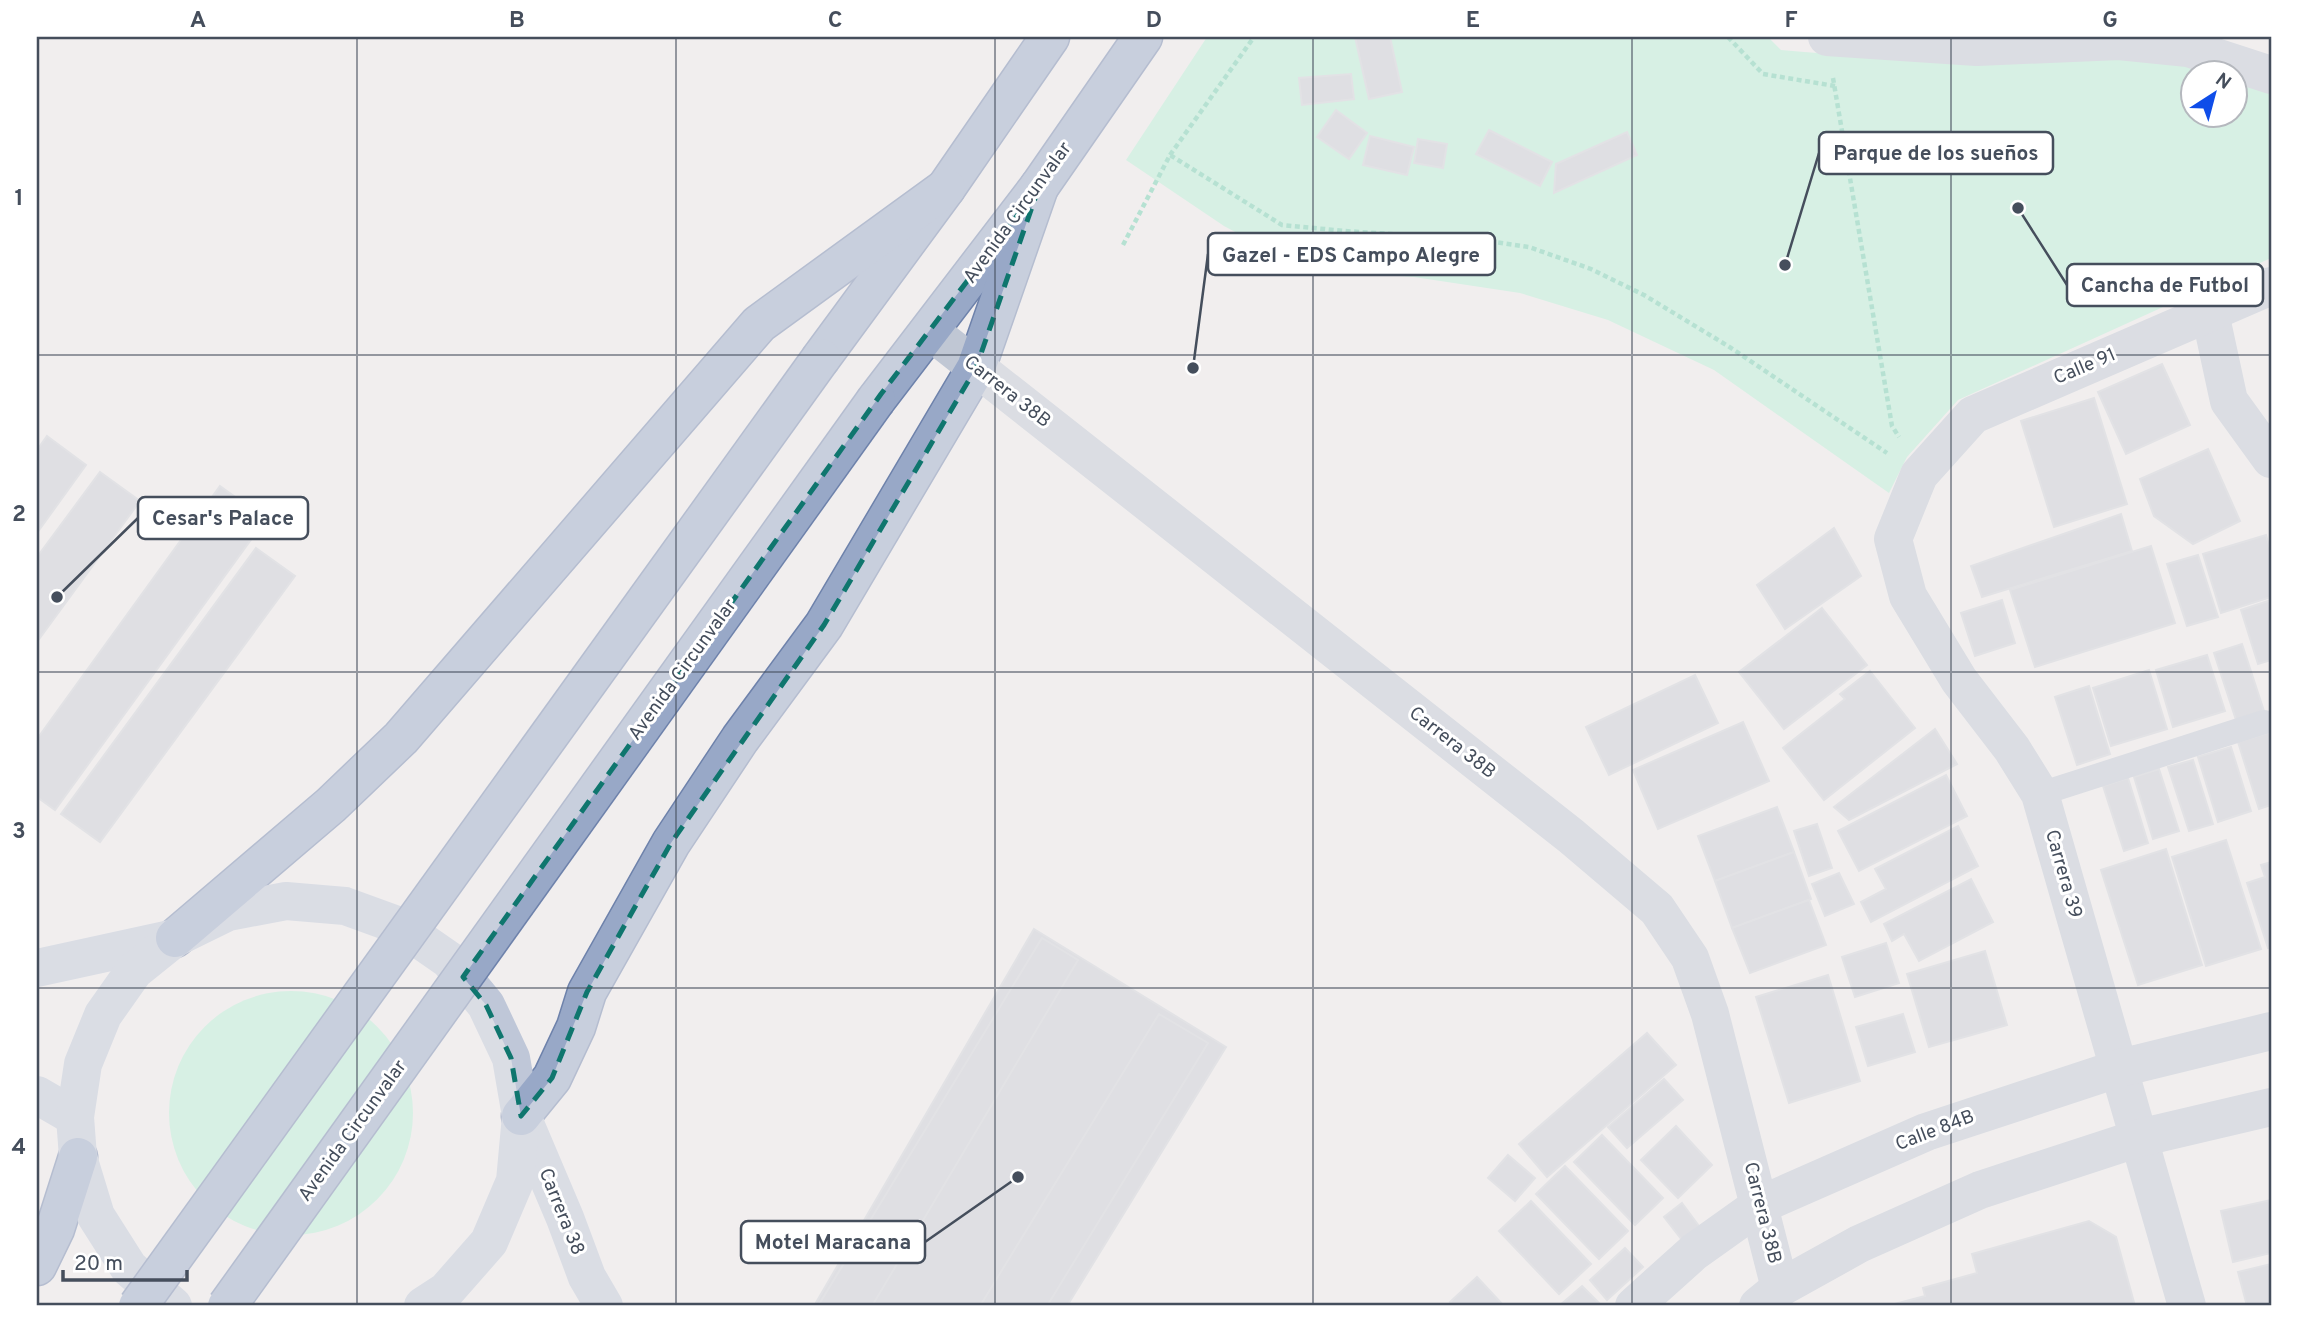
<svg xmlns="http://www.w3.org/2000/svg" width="2308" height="1343" font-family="Overpass,sans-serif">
  <rect width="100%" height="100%" fill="#f1eeee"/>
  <g fill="#b9f1d7">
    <path d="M1207 37H1768L1781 50C1843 55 1906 61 1968 63 2049 66 2134 46 2213 73L2192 74V116H2234L2235 81 2271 94V258L1958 400 1907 457 1889 493 1714 370 1608 320 1520 293 1414 277 1341 272 1282 257 1224 226 1126 160Z"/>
    <circle cx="291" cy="1113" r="122"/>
  </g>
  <g fill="#c9ccd4" stroke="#d1d3da" stroke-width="2">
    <path d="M1355 37H1390L1402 92 1369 99Z"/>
    <path d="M1351 74 1354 99 1302 105 1299 78Z"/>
    <path d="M1336 110 1367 133 1349 159 1317 137Z"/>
    <path d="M1489 130 1552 162 1540 186 1476 154Z"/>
    <path d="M1627 132 1637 155 1554 193 1556 164Z"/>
    <path d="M1370 136 1414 147 1407 175 1363 165Z"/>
    <path d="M1418 139 1447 144 1443 168 1414 163Z"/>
    <path d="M2162 364 2190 425 2126 454 2098 392Z"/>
    <path d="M2094 398 2127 504 2054 527 2021 421Z"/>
    <path d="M47 436 86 465 37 533V450Z"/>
    <path d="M2208 449 2240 521 2193 544 2154 516 2140 479Z"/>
    <path d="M100 472 140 501 37 642V557Z"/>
    <path d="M220 486 266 519 55 810 37 797V739Z"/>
    <path d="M2121 514 2132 551 1982 597 1971 566Z"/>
    <path d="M1834 528 1861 576 1785 629 1757 585Z"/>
    <path d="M2266 535 2271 553V597L2221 613 2203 554Z"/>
    <path d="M2151 546 2175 623 2035 667 2010 590Z"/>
    <path d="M256 548 295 576 100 842 61 814Z"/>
    <path d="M2198 555 2218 617 2187 626 2167 564Z"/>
    <path d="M2002 600 2015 643 1975 656 1961 613Z"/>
    <path d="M2271 600V660L2258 664 2241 610Z"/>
    <path d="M1822 608 1867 665 1784 729 1739 672Z"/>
    <path d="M2242 644 2264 711 2236 720 2214 653Z"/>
    <path d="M2207 655 2225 711 2173 727 2156 670Z"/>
    <path d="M2149 670 2167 729 2111 746 2093 688Z"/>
    <path d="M1870 671 1915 728 1824 800 1783 748 1845 699 1840 694Z"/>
    <path d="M1695 675 1718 723 1609 775 1586 727Z"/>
    <path d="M2089 686 2110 754 2077 765 2055 697Z"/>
    <path d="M1743 722 1769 781 1658 829 1633 770Z"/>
    <path d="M1935 729 1957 764 1849 820 1834 807Z"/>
    <path d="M2271 732V805L2259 809 2238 742Z"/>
    <path d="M2231 747 2251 811 2218 822 2198 757Z"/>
    <path d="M2193 760 2213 824 2189 831 2168 767Z"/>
    <path d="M2159 769 2179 831 2153 839 2134 777Z"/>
    <path d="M1946 775 1967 816 1859 871 1838 831Z"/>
    <path d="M2128 778 2148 843 2124 851 2103 786Z"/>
    <path d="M1777 807 1794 852 1715 881 1698 836Z"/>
    <path d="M1817 824 1832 868 1809 876 1794 831Z"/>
    <path d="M1958 826 1978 866 1871 922 1861 902 1886 889 1875 869Z"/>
    <path d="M2226 840 2261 949 2206 966 2172 857Z"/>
    <path d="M2166 849 2202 965 2138 985 2101 870Z"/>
    <path d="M1794 852 1811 899 1732 928 1715 881Z"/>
    <path d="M2271 862V947L2268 948 2247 883 2265 877 2261 865Z"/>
    <path d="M1839 873 1854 904 1825 916 1812 884Z"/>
    <path d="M1971 879 1993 922 1919 961 1904 934 1892 941 1884 924Z"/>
    <path d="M1809 900 1826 945 1750 973 1732 928Z"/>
    <path d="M1034 929 1226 1047 1067 1306H814Z"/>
    <path d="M1042 938 1078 960 872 1306H818Z"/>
    <path d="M1886 943 1899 983 1855 997 1842 957Z"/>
    <path d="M1985 951 2007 1025 1929 1047 1907 974Z"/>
    <path d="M1828 975 1860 1081 1789 1103 1756 997Z"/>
    <path d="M1159 1014 1208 1043 1047 1306H980Z"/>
    <path d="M1903 1014 1915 1052 1868 1066 1856 1027Z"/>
    <path d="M1647 1033 1676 1065 1547 1177 1519 1144Z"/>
    <path d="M1664 1079 1683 1100 1627 1148 1608 1127Z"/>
    <path d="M1676 1126 1712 1165 1678 1198 1641 1160Z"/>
    <path d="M1602 1135 1663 1198 1635 1225 1574 1162Z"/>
    <path d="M1508 1155 1535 1178 1515 1201 1488 1178Z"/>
    <path d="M1565 1166 1628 1231 1599 1259 1536 1194Z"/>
    <path d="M2271 1200V1253L2233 1262 2221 1211Z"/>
    <path d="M1531 1201 1591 1264 1559 1294 1499 1231Z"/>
    <path d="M1682 1203 1699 1226 1682 1240 1664 1217Z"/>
    <path d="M2089 1221 2116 1237 2135 1306H1887L1925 1296 1923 1288 1977 1273 1972 1254Z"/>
    <path d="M1625 1248 1643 1267 1607 1300 1590 1280Z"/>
    <path d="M2271 1264V1306H2247L2238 1272Z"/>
    <path d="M1477 1277 1504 1306H1454L1450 1302Z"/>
    <path d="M1582 1286 1602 1306H1559Z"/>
  </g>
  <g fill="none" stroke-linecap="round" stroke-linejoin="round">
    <g stroke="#6e82ab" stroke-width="41">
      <g id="trunk">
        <path d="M821 358 946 188 1050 37"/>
        <path d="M876 400 1039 187 1143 37"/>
        <path d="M175 938 331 805 401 738 759 324 946 188"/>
        <path d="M521 1116 552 1078 576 1027 587 992 671 843 740 739 824 625 976 368 1039 187"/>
        <path d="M37 1266 55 1229 78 1157"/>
      </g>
    </g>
    <g stroke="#70d1b0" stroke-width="4.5" stroke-dasharray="5 3.5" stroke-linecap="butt">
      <path d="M1728 37 1763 74 1835 86"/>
      <path d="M1833 78 1892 426 1899 437"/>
      <path d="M1170 155 1254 37"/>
      <path d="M1123 245 1170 155 1282 225 1345 231 1481 240 1529 247 1591 269 1644 295 1728 346 1887 453"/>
    </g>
    <path stroke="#c0c7d4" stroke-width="24" d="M2040 794 2264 722"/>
    <g stroke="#c0c7d4" stroke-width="38">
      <path d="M1827 37 1977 47 2119 41 2188 48 2271 75"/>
      <path d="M2210 313 2229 401 2271 459"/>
      <path d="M930 331 1571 836 1657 909 1690 958 1710 1014 1780 1288"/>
      <path d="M2187 1306 2040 794 2012 749 1959 680 1908 596 1893 539 1919 475 1973 415 2271 286"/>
    </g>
    <g stroke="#c0c7d4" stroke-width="38">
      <path d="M1634 1306 1694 1252 1760 1205 1926 1132 2120 1068 2271 1031"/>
      <path d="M1758 1306 1780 1288 1859 1244 1980 1190 2139 1138 2271 1107"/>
    </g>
    <g stroke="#bfc7d8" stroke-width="38">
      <path d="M37 968 170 939"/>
      <path d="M37 1095 75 1117"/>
      <path d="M523 1119 565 1218 587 1277 604 1306"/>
      <path d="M173 1306 129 1268 96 1216 78 1157 75 1117 83 1064 103 1015 134 971 175 938 228 912 286 901 345 906 400 926 449 960 486 1005 511 1058 521 1116 515 1181 489 1242 446 1291 423 1306"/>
    </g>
    <use href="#trunk" stroke="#98a8c7" stroke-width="38"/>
    <g stroke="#6e82ab" stroke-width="41" stroke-linecap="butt">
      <g id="trunk-bridge">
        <path d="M138 1306 821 358"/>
        <path d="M227 1306 876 400"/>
      </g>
    </g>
    <use href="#trunk-bridge" stroke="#98a8c7" stroke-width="38"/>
  </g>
  <path d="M0 0H2308V1343H0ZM1039 187 976 368 824 625 671 843 587 992 552 1078 521 1116 511 1058 486 1005 463 977 881 394Z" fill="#f1eeee" fill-opacity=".55" fill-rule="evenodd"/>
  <path fill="none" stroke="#0f766e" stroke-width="5" stroke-dasharray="14 9" stroke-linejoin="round" d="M1039 187 976 368 824 625 671 843 587 992 552 1078 521 1116 511 1058 486 1005 463 977 881 394Z"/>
  <path fill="none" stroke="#454e5c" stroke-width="2" stroke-opacity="0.55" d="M357 37V1306M676 37V1306M995 37V1306M1313 37V1306M1632 37V1306M1951 37V1306M37 355H2271M37 672H2271M37 988H2271"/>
  <g text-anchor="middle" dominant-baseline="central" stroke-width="6" stroke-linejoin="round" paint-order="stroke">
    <g font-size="19" fill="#454e5c" stroke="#fff">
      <text transform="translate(1018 213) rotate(-54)">Avenida Circunvalar</text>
      <text transform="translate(2085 367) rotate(-23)">Calle 91</text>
      <text transform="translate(1007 392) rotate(38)">Carrera 38B</text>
      <text transform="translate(683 670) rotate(-54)">Avenida Circunvalar</text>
      <text transform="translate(1452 743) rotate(38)">Carrera 38B</text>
      <text transform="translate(2063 874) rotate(74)">Carrera 39</text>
      <text transform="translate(353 1131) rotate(-54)">Avenida Circunvalar</text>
      <text transform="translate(1935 1131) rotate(-21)">Calle 84B</text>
      <text transform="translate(561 1212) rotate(68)">Carrera 38</text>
      <text transform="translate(1762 1213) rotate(76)">Carrera 38B</text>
    </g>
  </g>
  <path fill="none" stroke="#454e5c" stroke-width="2.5" d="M1785 265L1819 153M1193 368L1208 254M2018 208L2067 285M57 597L138 518M1018 1177L925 1242"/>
  <g fill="#454e5c" stroke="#fff" stroke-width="2.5">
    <circle cx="1785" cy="265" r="7"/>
    <circle cx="1193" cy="368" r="7"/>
    <circle cx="2018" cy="208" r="7"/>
    <circle cx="57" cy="597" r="7"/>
    <circle cx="1018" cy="1177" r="7"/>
  </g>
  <g fill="#fff" stroke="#454e5c" stroke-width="2.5">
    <rect x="1819" y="132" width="234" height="42" rx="7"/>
    <rect x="1208" y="233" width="287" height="42" rx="7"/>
    <rect x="2067" y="264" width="196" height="42" rx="7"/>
    <rect x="138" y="497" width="170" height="42" rx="7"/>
    <rect x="741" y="1221" width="184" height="42" rx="7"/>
  </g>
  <g font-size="21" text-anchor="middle" font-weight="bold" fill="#454e5c">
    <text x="1936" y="160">Parque de los sueños</text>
    <text x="1351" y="262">Gazel - EDS Campo Alegre</text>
    <text x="2165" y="292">Cancha de Futbol</text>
    <text x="223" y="525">Cesar's Palace</text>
    <text x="833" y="1249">Motel Maracana</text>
  </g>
  <rect width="2308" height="1343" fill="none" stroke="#ffffff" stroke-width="77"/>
  <g transform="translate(2214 94) rotate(36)"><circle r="33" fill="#ffffff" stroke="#b5b8be" stroke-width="2"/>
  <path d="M0-5L12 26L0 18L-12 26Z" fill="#0f4de9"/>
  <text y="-10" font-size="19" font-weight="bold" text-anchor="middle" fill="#454e5c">N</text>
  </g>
  <path d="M63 1270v10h124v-10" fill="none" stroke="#454e5c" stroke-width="3.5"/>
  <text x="74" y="1270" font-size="21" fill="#454e5c" stroke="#ffffff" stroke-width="5" paint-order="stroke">20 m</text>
  <rect x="38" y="38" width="2232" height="1266" fill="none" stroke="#454e5c" stroke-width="2.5"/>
  <g font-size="23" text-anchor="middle" font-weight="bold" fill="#454e5c">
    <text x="198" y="27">A</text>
    <text x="517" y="27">B</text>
    <text x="835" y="27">C</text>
    <text x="1154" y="27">D</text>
    <text x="1473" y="27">E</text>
    <text x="1791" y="27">F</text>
    <text x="2110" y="27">G</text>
    <text x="19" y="205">1</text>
    <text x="19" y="521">2</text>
    <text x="19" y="838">3</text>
    <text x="19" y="1154">4</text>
  </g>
</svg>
